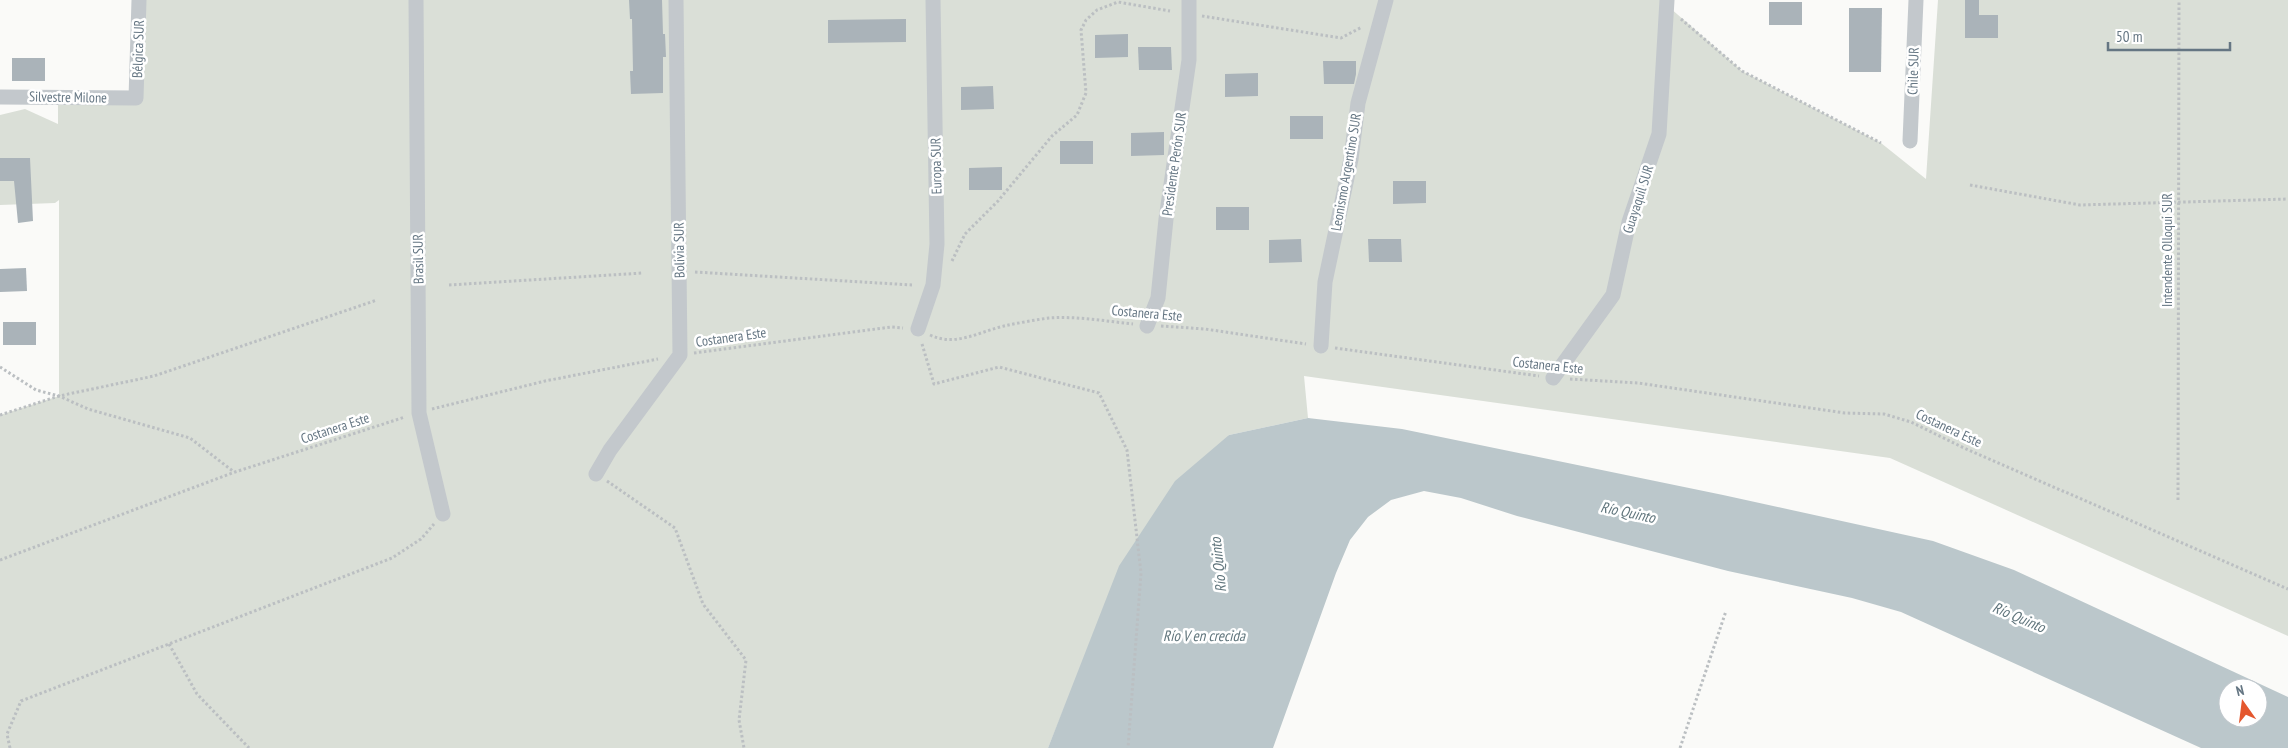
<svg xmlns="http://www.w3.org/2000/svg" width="2288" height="748" font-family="'PT Sans Narrow',sans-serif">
  <rect width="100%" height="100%" fill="#fafaf8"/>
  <path fill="#dadfd7" d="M139 0H1661L1742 71 1881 143 1926 179 1938 0H2288V636L1890 458 1304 376 1308 418 1229 435 1065 706 1048 748H0V415L59 396V200L55 203 0 205V115L25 109 58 124V97L136 98Z"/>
  <path fill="#bbc7cb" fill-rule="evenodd" d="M1308 418 1402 429 1723 495 1933 541 2014 570 2288 697V748H2201L1901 612 1852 598 1728 571 1517 516 1461 498 1424 491 1391 500 1368 517 1350 540 1336 573 1273 748H1048L1119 566 1175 481 1229 435ZM2228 688H2258V718H2228Z"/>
  <g fill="#aab3b9">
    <path d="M629 0H662L663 34H665L666 57H663V93L631 94 630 71H633L632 19H630Z"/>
    <path d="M1965 0H1979V15H1998V38H1965Z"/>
    <rect x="1769" y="2" width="33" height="23"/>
    <path d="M1849 8H1882L1881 72H1849Z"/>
    <path d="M906 19V42L828 43V20Z"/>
    <path d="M1128 34V57L1095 58V35Z"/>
    <path d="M1138 47H1171L1172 70H1139Z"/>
    <rect x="12" y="58" width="33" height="23"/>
    <path d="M1323 61H1356V74L1354 84H1324Z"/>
    <path d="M1258 73V96L1225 97V74Z"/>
    <path d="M993 86 994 109 961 110V87Z"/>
    <rect x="1290" y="116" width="33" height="23"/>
    <path d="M1164 132V155L1131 156V133Z"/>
    <rect x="1060" y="141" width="33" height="23"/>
    <path d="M0 158H30L33 221 18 223 14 181H0Z"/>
    <path d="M1002 167V190H969V168Z"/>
    <path d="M1393 181H1426V203L1393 204Z"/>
    <rect x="1216" y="207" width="33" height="23"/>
    <path d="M1301 239 1302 262 1269 263V240Z"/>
    <path d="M1368 239H1401L1402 262H1369Z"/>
    <path d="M26 268 27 291 0 292V269Z"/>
    <rect x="3" y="322" width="33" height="23"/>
  </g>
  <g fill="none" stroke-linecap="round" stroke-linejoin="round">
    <g stroke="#bbbfc2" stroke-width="3" stroke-dasharray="2.5 2.5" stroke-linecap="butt">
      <path d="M1202 16 1341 38 1362 27"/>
      <path d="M1681 19 1742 71 1881 143"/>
      <path d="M1970 185 2080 205 2288 199"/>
      <path d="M952 261 965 234 998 201 1052 136 1077 115 1086 93 1081 30 1086 20 1097 10 1118 2 1170 11"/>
      <path d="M695 272 912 285"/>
      <path d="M449 285 643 273"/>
      <path d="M1161 326 1205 329 1306 344"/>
      <path d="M930 335C956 347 978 332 1004 326 1018 323 1034 320 1049 318 1076 316 1105 321 1133 324"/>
      <path d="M922 344 934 384 999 367 1099 393 1127 450 1141 573 1128 748"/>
      <path d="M1335 348 1539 376"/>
      <path d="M694 353 891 327 903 328"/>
      <path d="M0 367 36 390 59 396 88 409 190 438 234 472"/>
      <path d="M1570 379 1638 383 1845 413 1884 414 1911 422 1964 448 2288 589"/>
      <path d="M432 409 545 381 658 359"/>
      <path d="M0 415 59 396 154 376 377 300"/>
      <path d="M607 481 675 528 703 604 746 660 739 720 744 748"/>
      <path d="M2178 500 2179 0"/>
      <path d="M0 560 235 472 405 417"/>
      <path d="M169 644 197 694 249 748"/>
      <path d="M10 748 7 734 21 701 392 558 421 539 434 524"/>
      <path d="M1680 748 1726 611"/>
    </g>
    <g stroke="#c3c8cc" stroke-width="15">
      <path d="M416 0 419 413 443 514"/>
      <path d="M0 97 136 98 139 0"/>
      <path d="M1910 141 1916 0"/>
      <path d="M1147 326 1158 298 1166 219 1189 60V0"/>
      <path d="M918 329 933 285 937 244 933 0"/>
      <path d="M1321 346 1325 282 1351 159 1358 103 1386 0"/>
      <path d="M1553 378 1613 295 1629 222 1659 134 1667 0"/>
      <path d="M596 474 610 450 680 355 676 0"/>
    </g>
  </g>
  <g text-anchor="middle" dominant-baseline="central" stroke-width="5" stroke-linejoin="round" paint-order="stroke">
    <g font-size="14" fill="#657683" stroke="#fff">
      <text transform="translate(138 49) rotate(-88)">Bélgica SUR</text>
      <text transform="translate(1913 71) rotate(-88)">Chile SUR</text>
      <text transform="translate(68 97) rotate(1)">Silvestre Milone</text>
      <text transform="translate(1174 164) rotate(-82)">Presidente Perón SUR</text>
      <text transform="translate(936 166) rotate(-91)">Europa SUR</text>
      <text transform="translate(1346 172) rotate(-80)">Leonismo Argentino SUR</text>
      <text transform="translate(1638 199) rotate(-72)">Guayaquil SUR</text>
      <text transform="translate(679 250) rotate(-91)">Bolivia SUR</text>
      <text transform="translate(2167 250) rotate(-90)">Intendente Olloqui SUR</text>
      <text transform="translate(418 259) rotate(-91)">Brasil SUR</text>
      <text transform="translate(1147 313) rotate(5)">Costanera Este</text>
      <text transform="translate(731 337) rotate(-8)">Costanera Este</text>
      <text transform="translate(1548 365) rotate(6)">Costanera Este</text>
      <text transform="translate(335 428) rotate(-18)">Costanera Este</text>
      <text transform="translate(1949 428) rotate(25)">Costanera Este</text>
    </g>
    <g font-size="15" font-style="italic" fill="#60757c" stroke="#fff">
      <text transform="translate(1628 512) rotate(12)">Río Quinto</text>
      <text transform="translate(1218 565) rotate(-96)">Río Quinto</text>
      <text transform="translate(2019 617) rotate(23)">Río Quinto</text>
      <text x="1204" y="635">Río V en crecida</text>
    </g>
  </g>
  <g transform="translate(2243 703) rotate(346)"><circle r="24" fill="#ffffff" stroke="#c1c8cd"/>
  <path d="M0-4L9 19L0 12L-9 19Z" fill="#e4572e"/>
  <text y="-8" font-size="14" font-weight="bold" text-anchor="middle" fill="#657683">N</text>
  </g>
  <path d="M2108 42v8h122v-8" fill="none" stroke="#657683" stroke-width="2.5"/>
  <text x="2116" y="42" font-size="15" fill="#657683" stroke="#ffffff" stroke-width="4" paint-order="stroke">50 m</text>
</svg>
